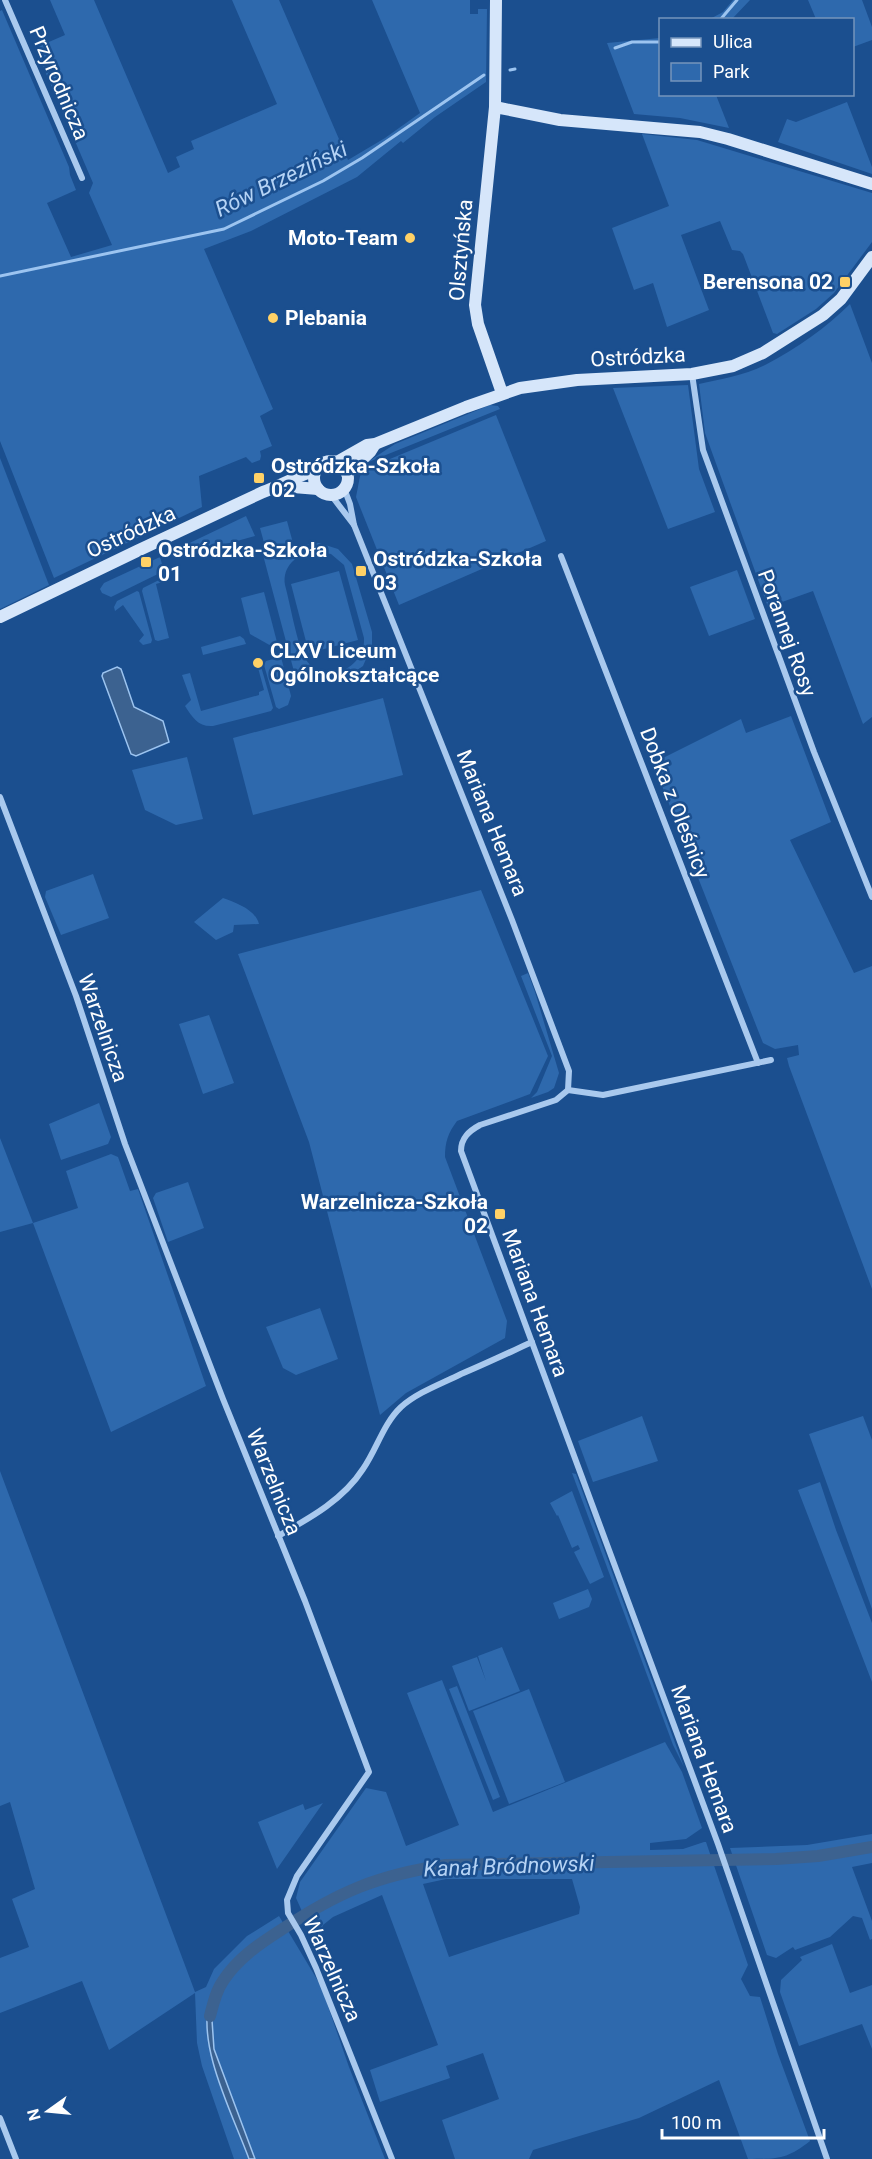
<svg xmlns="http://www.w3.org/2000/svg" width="872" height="2159" font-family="Roboto,sans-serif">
  <rect width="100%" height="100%" fill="#1b4f8f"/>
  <g fill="#2e69ad" fill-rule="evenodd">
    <path d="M50 0H94L168 173 180 167 176 157 194 149 191 141 277 104 232 0H279L348 160 385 138 420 113 372 0H470V14H478V9H487L486 82 435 117 403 143 401 141 357 177 251 231 204 249 273 409 260 416 272 446 260 451 261 456 260 460 252 463 246 457 199 476 202 507 54 578 0 441V11L2 10 69 167 70 175 76 190 47 203 71 257 112 245 89 193 93 183 35 48 65 35Z"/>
    <path d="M733 0H750L732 19H710L723 12Z"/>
    <path d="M808 0H862L872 27V40L853 47 852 20 816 19Z"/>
    <path d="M660 38V94L716 95 729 128 680 118 634 114 607 43Z"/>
    <path d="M847 102 872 167V174L778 142 787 119 796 122Z"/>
    <path d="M642 134 697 140 872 193V242L834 293 816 309 777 334 773 333 743 254 740 251 732 250 720 221 681 235 709 310 667 327 653 283 634 290 612 228 669 206Z"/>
    <path d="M850 304 872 363V717L863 724 813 591 768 607 705 433 699 384C721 379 746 375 767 364 796 349 827 327 850 304Z"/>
    <path d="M688 385 699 469 715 512 668 529 613 388Z"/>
    <path d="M490 405 498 406 500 409 366 463 395 444Z"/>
    <path d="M496 415 546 541 399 605 356 497 361 471Z"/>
    <path d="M0 458 49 585 0 609Z"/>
    <path d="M246 516 255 536 186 555 177 549Z"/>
    <path d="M287 521 293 543 266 550 260 528Z"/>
    <path d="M319 543 338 549 352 564 372 632V645L363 666 345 679 327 681 311 675 296 679 263 555 276 551 278 560 284 559 292 551 303 545ZM314 551 331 554 344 565 364 638C366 669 322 688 305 658 297 644 290 603 285 585 282 566 297 554 314 551Z"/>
    <path d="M160 557 164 571 111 597 102 593 100 589 104 583Z"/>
    <path d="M737 570 755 619 709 636 690 587Z"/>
    <path d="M339 571 358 640 309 653 291 584Z"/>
    <path d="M165 577 166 581 156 584 169 638 158 641 155 640 142 591 143 588Z"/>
    <path d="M137 591 139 592 152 640 151 643 143 645 139 641 144 635 123 605 115 611 114 607 117 601Z"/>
    <path d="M264 592 278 646 273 647 250 634 241 598Z"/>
    <path d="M240 636 244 639 246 644 203 655 201 647Z"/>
    <path d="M281 657 291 696 288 705 279 709 276 707 264 665 266 661Z"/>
    <path d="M260 663 273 708 271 711 213 726C198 727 193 718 185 706L191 700 182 675 190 673 201 711 259 695V692L264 690 257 664Z"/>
    <path d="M383 698 403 775 253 815 233 738Z"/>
    <path d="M791 716 831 822 790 840 854 973 872 966V1289L789 1066 787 1058 799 1055 798 1045 775 1049 763 1043 653 763 741 719 746 733Z"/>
    <path d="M187 757 203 819 176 825 145 810 132 770Z"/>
    <path d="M93 874 109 918 61 935 45 897 46 891Z"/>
    <path d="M481 890 548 1056 530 1094 457 1121C448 1133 445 1142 445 1157L507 1321 505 1338 406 1393 380 1415 309 1142 238 954Z"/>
    <path d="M223 898C236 903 255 909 259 924L234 925 233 932 216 940 194 922Z"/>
    <path d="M528 973 535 992 559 1073 554 1088 548 1092 531 1098 537 1092 552 1056 521 976Z"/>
    <path d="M209 1015 234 1083 203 1094 179 1024Z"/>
    <path d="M99 1103 111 1137 108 1144 61 1160 49 1124Z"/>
    <path d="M0 1138 33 1223 78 1208 66 1171 111 1154 118 1157 130 1191 138 1189 206 1386 111 1432 33 1223 0 1232Z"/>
    <path d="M188 1182 204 1228 168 1242 153 1198 156 1193Z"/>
    <path d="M320 1308 338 1359 296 1375 283 1368 266 1327Z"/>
    <path d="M642 1416 658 1461 593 1482 578 1441Z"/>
    <path d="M863 1416 872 1440V1609L809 1434Z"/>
    <path d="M0 1471 195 1992 206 1987 214 1969 247 1936 279 1916 321 1986 349 2067 385 2159H234L202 2066 197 2043 195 1993 109 2050 82 1981 0 2013V1958L29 1947 12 1899 35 1889 10 1802 0 1806Z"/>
    <path d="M572 1473 576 1474 684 1767 673 1745Z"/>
    <path d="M820 1482 836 1530 872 1623V1682L798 1490Z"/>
    <path d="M572 1491 604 1577 590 1584 574 1552 580 1549 578 1545 572 1548 558 1515 557 1516 550 1503Z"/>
    <path d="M588 1589 592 1599 589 1607 559 1619 553 1603Z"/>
    <path d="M502 1647 520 1691 469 1711 452 1666 477 1657 486 1681 478 1656Z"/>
    <path d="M442 1680 493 1812 665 1742 682 1772 702 1828 686 1839 650 1843V1850L683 1849 704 1842H706L748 1965 741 1979 750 1996 760 1997 778 2054 810 2141C787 2159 779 2159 748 2159L719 2080 639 2118 533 2150 529 2159H455L442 2120 499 2099 483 2053 446 2066 450 2078 380 2102 370 2070 438 2045 382 1895 333 1917 323 1925 321 1939 316 1924 309 1927 296 1898 300 1882 366 1788 386 1792 406 1846 459 1825 407 1693ZM446 1879H572L580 1907 579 1914 449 1957 423 1884Z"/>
    <path d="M457 1686 500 1797 493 1800 449 1689Z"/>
    <path d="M529 1689 565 1782 509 1804 473 1711Z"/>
    <path d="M323 1803 277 1869 258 1822 303 1804 305 1810Z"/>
    <path d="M872 1834V1863L852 1867 872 1921V1939L870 1940 862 1918 853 1916 830 1937 795 1950 793 1947 776 1958 767 1955 730 1848 807 1845Z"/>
    <path d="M832 1944 850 1993 872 1985V2049L862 2024 799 2046 780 1992 781 1980 802 1960 800 1957Z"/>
  </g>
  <g fill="#3c6290" stroke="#9cc4f0" stroke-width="1.5">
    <path d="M117 667 121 669 134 707 163 721 169 742 136 756 131 754 102 676 103 673Z"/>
    <path d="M210 2000 216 2002 212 2020 214 2049 255 2159H249C233 2115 196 2045 210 2000Z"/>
  </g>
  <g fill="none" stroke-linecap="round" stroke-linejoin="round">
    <g stroke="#9cc4f0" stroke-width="3">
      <path d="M720 20 737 0"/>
      <path d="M615 48 632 42H660"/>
      <path d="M510 70 515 69"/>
      <path d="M0 276 224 229 323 181 362 158 484 75"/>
    </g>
    <path stroke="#3c6290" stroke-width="12" d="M210 2016C213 2004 216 1991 223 1981 237 1959 259 1944 281 1930 338 1892 378 1875 446 1865L776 1859 818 1856 872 1847"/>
    <g stroke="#a9c9ee" stroke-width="6">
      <path d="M5 0 82 178"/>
      <path d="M692 374 703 450 814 752 872 897"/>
      <path d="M344 488 350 504 354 525 512 920 569 1071 568 1090 556 1100 480 1125C469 1131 461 1138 461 1151L718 1844 827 2159"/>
      <path d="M331 495 354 525"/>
      <path d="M561 556 758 1063"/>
      <path d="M0 797 76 996 125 1144 223 1399 305 1601 369 1772 297 1876 287 1900 288 1913 301 1935 316 1968 392 2159"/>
      <path d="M568 1090 603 1095 771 1060"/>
      <path d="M278 1536C310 1518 343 1500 363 1469 377 1449 383 1424 401 1407 418 1392 441 1384 461 1374 485 1364 508 1353 532 1342"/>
      <path d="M0 2118 16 2159"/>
    </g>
    <g stroke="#d6e6fa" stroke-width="12">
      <path d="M496 0 495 107 475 305 478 324 502 393"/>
      <path d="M495 107 560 120 700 132 728 139 872 184"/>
      <circle cx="331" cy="478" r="17"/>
      <path d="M337 462 367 445 375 444 466 407 520 388 577 380 692 374 733 366 763 353 823 315 841 299 872 257"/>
      <path d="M347 474 370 452 375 444"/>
      <path d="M281 486 318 489"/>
      <path d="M0 617 137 551 263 492C282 485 297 476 316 470"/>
    </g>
  </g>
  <g fill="#ffd166" stroke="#1b4f8f" stroke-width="2">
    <circle cx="410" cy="238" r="6"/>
    <rect x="839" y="276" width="12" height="12" rx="3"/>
    <circle cx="273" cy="318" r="6"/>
    <rect x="253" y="472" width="12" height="12" rx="3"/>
    <rect x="140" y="556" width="12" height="12" rx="3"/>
    <rect x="355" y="565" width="12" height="12" rx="3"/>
    <circle cx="258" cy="663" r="6"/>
    <rect x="494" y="1208" width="12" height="12" rx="3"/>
  </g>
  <g text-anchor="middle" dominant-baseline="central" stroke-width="5" stroke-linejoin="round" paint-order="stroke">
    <g font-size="21" fill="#fff" stroke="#1b4f8f">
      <text transform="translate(59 83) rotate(67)">Przyrodnicza</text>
      <text transform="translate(461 250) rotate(-85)">Olsztyńska</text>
      <text transform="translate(638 357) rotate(-3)">Ostródzka</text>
      <text transform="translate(131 532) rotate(-25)">Ostródzka</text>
      <text transform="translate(787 633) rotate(70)">Porannej Rosy</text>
      <text transform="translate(675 803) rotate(69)">Dobka z Oleśnicy</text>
      <text transform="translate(492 823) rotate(68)">Mariana Hemara</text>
      <text transform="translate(103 1028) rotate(71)">Warzelnicza</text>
      <text transform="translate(535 1303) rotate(70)">Mariana Hemara</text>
      <text transform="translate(274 1482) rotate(68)">Warzelnicza</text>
      <text transform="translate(704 1759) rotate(70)">Mariana Hemara</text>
      <text transform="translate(332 1969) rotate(66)">Warzelnicza</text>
    </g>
    <g font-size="21" font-weight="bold" fill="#fff" stroke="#1b4f8f" text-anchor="start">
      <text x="398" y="238" text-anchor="end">Moto-Team</text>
      <text x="833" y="282" text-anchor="end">Berensona 02</text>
      <text x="285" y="318">Plebania</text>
      <text x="271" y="466">Ostródzka-Szkoła<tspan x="271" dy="24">02</tspan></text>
      <text x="158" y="550">Ostródzka-Szkoła<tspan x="158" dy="24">01</tspan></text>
      <text x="373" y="559">Ostródzka-Szkoła<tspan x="373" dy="24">03</tspan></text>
      <text x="270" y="651">CLXV Liceum<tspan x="270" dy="24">Ogólnokształcące</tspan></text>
      <text x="488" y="1202" text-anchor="end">Warzelnicza-Szkoła<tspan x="488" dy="24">02</tspan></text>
    </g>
    <g font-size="22" font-style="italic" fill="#b5d3f5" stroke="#1b4f8f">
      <text transform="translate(281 179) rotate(-26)">Rów Brzeziński</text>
      <text transform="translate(509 1866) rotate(-2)">Kanał Bródnowski</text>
    </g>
  </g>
  <rect x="659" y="18" width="195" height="78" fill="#1b4f8f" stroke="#7695bc" stroke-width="1.5"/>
  <rect x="671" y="38" width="30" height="9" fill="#d6e6fa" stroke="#7695bc" stroke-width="1.5"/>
  <text x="713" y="48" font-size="18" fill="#ffffff">Ulica</text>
  <rect x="671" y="63" width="30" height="18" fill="#2e69ad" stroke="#7695bc" stroke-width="1.5"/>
  <text x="713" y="78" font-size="18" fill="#ffffff">Park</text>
  <g transform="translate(48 2111) rotate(255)" stroke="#1b4f8f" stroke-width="4.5" paint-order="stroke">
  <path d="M0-4.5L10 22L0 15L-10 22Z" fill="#ffffff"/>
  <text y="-9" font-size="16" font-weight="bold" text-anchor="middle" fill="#ffffff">N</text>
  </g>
  <path d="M662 2129v9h162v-9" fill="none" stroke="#ffffff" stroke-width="3"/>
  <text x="671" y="2129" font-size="18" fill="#ffffff" stroke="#1b4f8f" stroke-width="4.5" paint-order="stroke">100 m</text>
</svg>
